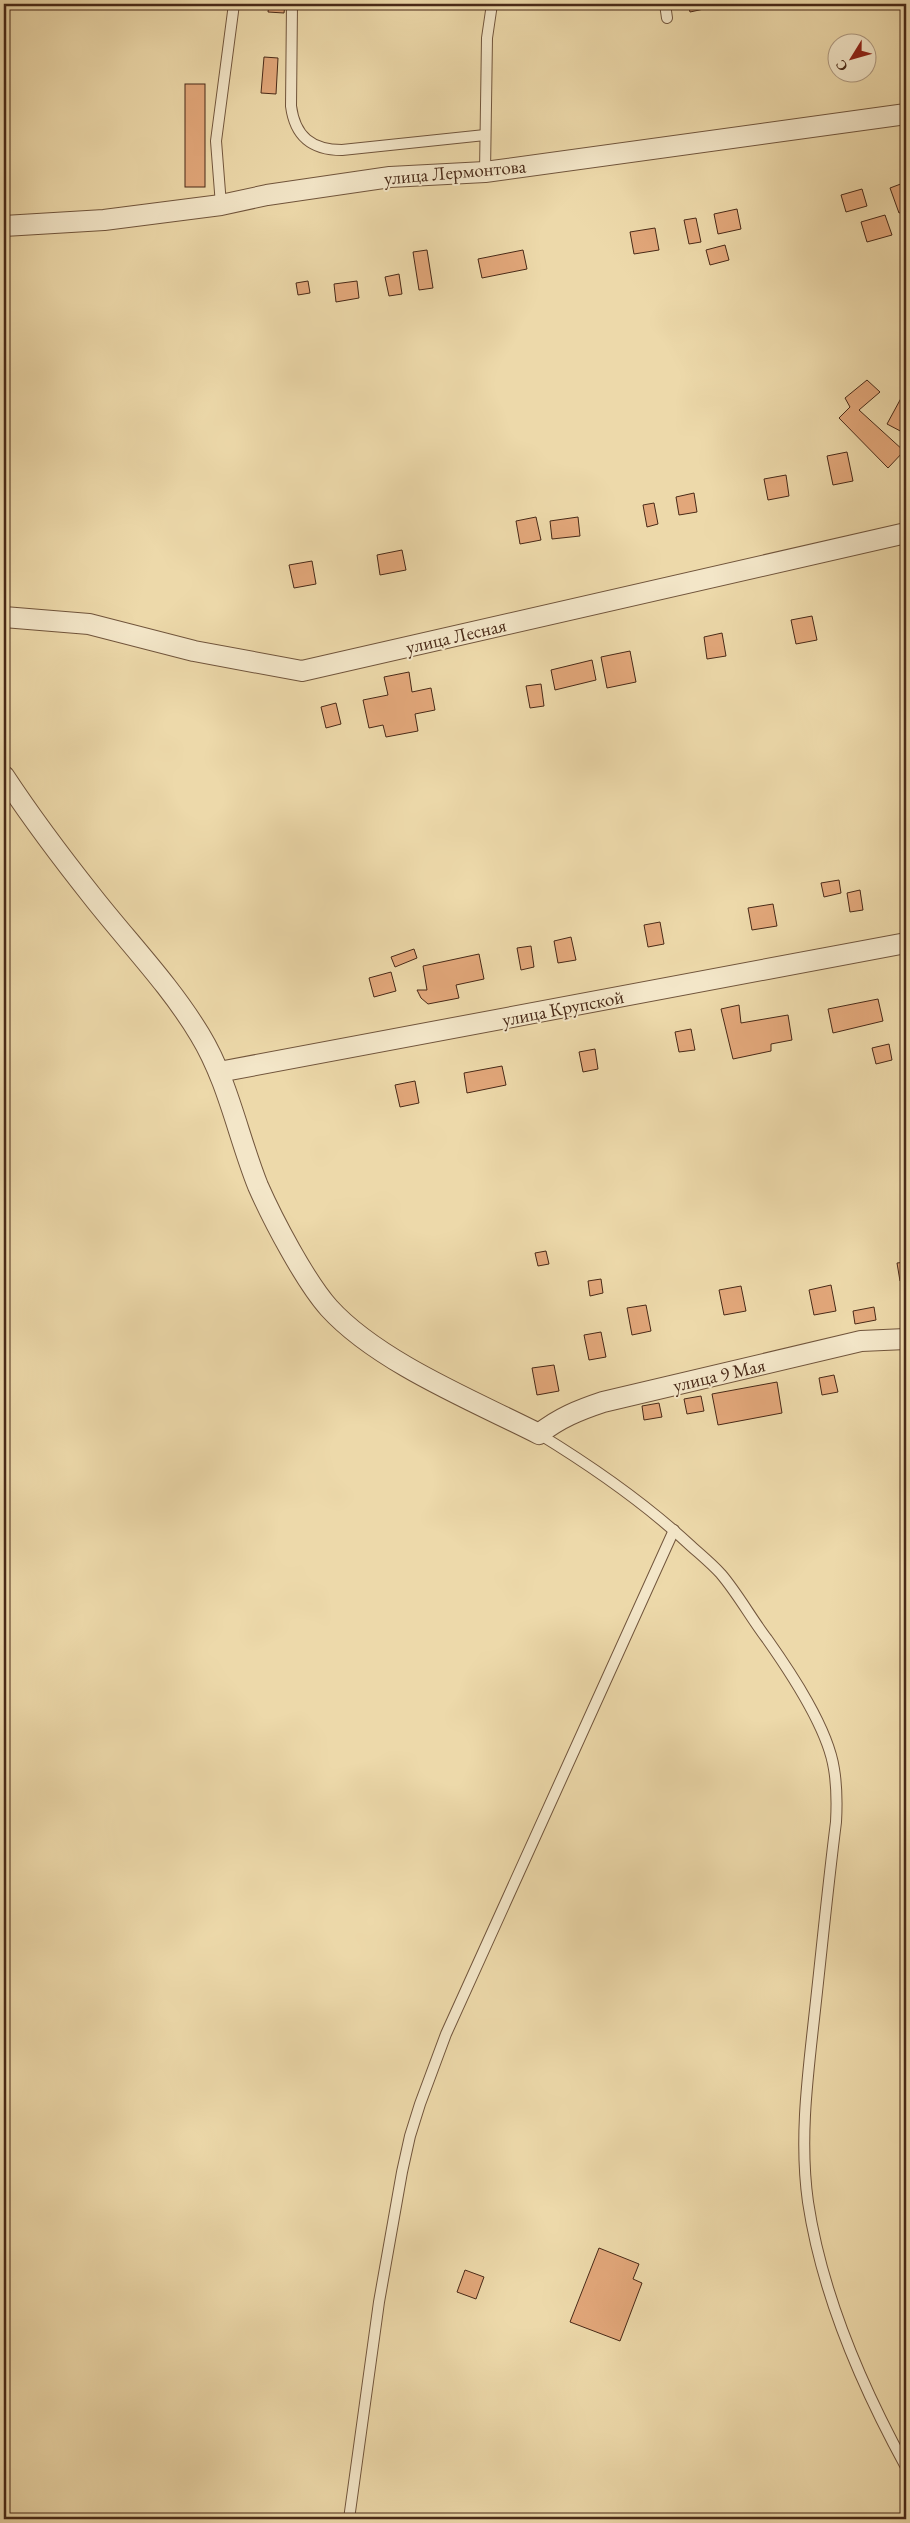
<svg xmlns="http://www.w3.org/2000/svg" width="910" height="2523" font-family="'EB Garamond',serif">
  <rect width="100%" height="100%" fill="#edd9aa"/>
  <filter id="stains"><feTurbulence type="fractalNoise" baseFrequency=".004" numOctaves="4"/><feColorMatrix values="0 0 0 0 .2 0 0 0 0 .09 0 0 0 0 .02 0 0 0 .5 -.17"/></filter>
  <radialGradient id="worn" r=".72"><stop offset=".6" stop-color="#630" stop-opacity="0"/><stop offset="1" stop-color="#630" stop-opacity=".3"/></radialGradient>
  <g fill="#e2a77a" stroke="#482917">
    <path d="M269 4H285L284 13 268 12Z"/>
    <path d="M688 4H727L690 12Z"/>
    <path d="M264 57 278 58 276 94 261 93Z"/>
    <rect x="185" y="84" width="20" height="103"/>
    <path d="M906 182V211L899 213 890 188Z"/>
    <path d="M862 189 867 206 846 212 841 195Z"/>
    <path d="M737 209 741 229 718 234 714 214Z"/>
    <path d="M885 215 892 235 867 242 861 222Z"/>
    <path d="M696 218 701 242 689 244 684 220Z"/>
    <path d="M655 228 659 250 634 254 630 232Z"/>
    <path d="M725 245 729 260 710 265 706 250Z"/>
    <path d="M427 250 433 288 419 290 413 252Z"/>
    <path d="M523 250 527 269 482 278 478 259Z"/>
    <path d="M399 274 402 294 389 296 385 277Z"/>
    <path d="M308 281 310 293 298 295 296 283Z"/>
    <path d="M357 281 359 298 336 302 334 284Z"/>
    <path d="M867 380 880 392 859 410 904 451 888 468 839 418 850 407 845 398Z"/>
    <path d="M906 389V434L887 424Z"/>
    <path d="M847 452 853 481 833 485 827 456Z"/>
    <path d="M786 475 789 496 768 500 764 479Z"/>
    <path d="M694 493 697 512 679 515 676 497Z"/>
    <path d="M654 503 658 524 647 527 643 505Z"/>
    <path d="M536 517 541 540 520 544 516 521Z"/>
    <path d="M578 517 580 536 552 539 550 521Z"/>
    <path d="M402 550 406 570 380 575 377 555Z"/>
    <path d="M312 561 316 584 294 588 289 565Z"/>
    <path d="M812 616 817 640 796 644 791 620Z"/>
    <path d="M722 633 726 656 707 659 704 637Z"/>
    <path d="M630 651 636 682 607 688 601 657Z"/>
    <path d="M592 660 596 680 555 690 551 670Z"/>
    <path d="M409 672 412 692 431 688 435 710 415 714 418 731 386 737 383 725 369 728 363 700 388 695 384 677Z"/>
    <path d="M541 684 544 706 530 708 526 686Z"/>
    <path d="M336 703 341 724 326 728 321 707Z"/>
    <path d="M839 880 841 893 824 897 821 883Z"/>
    <path d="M860 890 863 910 850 912 847 893Z"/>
    <path d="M773 904 777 926 752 930 748 908Z"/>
    <path d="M660 922 664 944 648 947 644 925Z"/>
    <path d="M571 937 576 960 558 963 554 941Z"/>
    <path d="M531 946 534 967 521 970 517 948Z"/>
    <path d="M414 949 417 958 395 967 391 957Z"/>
    <path d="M479 954 484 979 456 985 459 998 428 1004 421 998 417 990H427L423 966Z"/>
    <path d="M391 972 396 991 374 997 369 978Z"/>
    <path d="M878 999 883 1021 833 1033 828 1009Z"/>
    <path d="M739 1005 741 1023 788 1015 792 1040 771 1044V1051L733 1059 721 1009Z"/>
    <path d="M691 1029 695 1050 679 1052 675 1032Z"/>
    <path d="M889 1044 892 1060 876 1064 872 1048Z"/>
    <path d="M595 1049 598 1069 583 1072 579 1052Z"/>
    <path d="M502 1066 506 1085 467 1093 464 1073Z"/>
    <path d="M415 1081 419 1103 400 1107 395 1085Z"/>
    <path d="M546 1251 549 1264 538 1266 535 1253Z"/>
    <path d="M906 1262V1280L900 1281 897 1263Z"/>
    <path d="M601 1279 603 1293 590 1296 588 1281Z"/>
    <path d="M831 1285 836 1311 814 1315 809 1290Z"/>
    <path d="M741 1286 746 1311 724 1315 719 1290Z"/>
    <path d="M646 1305 651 1331 632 1335 627 1308Z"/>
    <path d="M874 1307 876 1320 855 1324 853 1311Z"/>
    <path d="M601 1332 606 1357 589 1360 584 1335Z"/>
    <path d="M554 1365 559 1391 537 1395 532 1368Z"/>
    <path d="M834 1375 838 1392 822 1395 819 1378Z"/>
    <path d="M777 1382 782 1413 718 1425 712 1394Z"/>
    <path d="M701 1396 704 1411 687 1414 684 1399Z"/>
    <path d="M659 1403 662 1417 644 1420 642 1406Z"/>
    <path d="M599 2248 639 2264 633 2279 642 2283 620 2341 570 2322Z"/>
    <path d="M465 2270 484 2277 476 2299 457 2292Z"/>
  </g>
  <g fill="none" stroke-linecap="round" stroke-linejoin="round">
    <g stroke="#71553c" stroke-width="12">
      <g id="lane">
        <path d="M292 4 291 106C295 137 312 150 342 150L485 135"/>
        <path d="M665 4 667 18"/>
        <path d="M485 172 487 38 492 4"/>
        <path d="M221 205 216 141 234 4"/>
        <path d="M539 1434C593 1467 645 1503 691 1546 701 1555 712 1564 721 1574 738 1594 751 1618 767 1639 791 1673 828 1728 834 1769 837 1787 837 1804 836 1822 828 1885 822 1947 815 2010 808 2074 799 2138 808 2202 822 2295 861 2385 906 2467"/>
        <path d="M349 2519 379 2302 402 2172 410 2136 420 2104 446 2034 674 1530"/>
      </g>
    </g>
    <g stroke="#71553c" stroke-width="22">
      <g id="street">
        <path d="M4 226 104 220 221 205 267 195 390 177 485 172 906 114"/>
        <path d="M4 617 89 624 194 651 302 671 906 533"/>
        <path d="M4 776C31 817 61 857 92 896 128 942 170 985 200 1035 228 1081 238 1136 258 1186 273 1220 305 1281 329 1308 378 1362 474 1401 539 1434 559 1418 579 1410 603 1402L861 1341 906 1339"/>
        <path d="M219 1072 906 943"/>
      </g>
    </g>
    <use href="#lane" stroke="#f3e6c8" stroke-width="10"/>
    <use href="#street" stroke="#f3e6c8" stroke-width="20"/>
  </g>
  <g text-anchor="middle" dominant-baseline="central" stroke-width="4" stroke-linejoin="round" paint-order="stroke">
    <g font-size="19" fill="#482917" stroke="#f3e6c8">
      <text transform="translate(455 172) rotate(-5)">улица Лермонтова</text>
      <text transform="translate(456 636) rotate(-13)">улица Лесная</text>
      <text transform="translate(563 1008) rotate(-11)">улица Крупской</text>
      <text transform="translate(719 1375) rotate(-13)">улица 9 Мая</text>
    </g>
  </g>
  <rect width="910" height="2523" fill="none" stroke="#edd9aa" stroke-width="20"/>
  <rect x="5" y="5" width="900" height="2513" fill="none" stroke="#482917" stroke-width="2.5"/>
  <rect x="10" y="10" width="890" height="2503" fill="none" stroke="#482917"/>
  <g transform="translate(852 58) rotate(233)"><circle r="24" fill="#f3e6c8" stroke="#af9a81"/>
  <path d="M0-4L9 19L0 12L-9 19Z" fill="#8f2418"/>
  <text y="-8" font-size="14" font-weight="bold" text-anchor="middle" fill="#482917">С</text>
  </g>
  <rect width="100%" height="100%" filter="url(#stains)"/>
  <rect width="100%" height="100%" fill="url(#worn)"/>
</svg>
